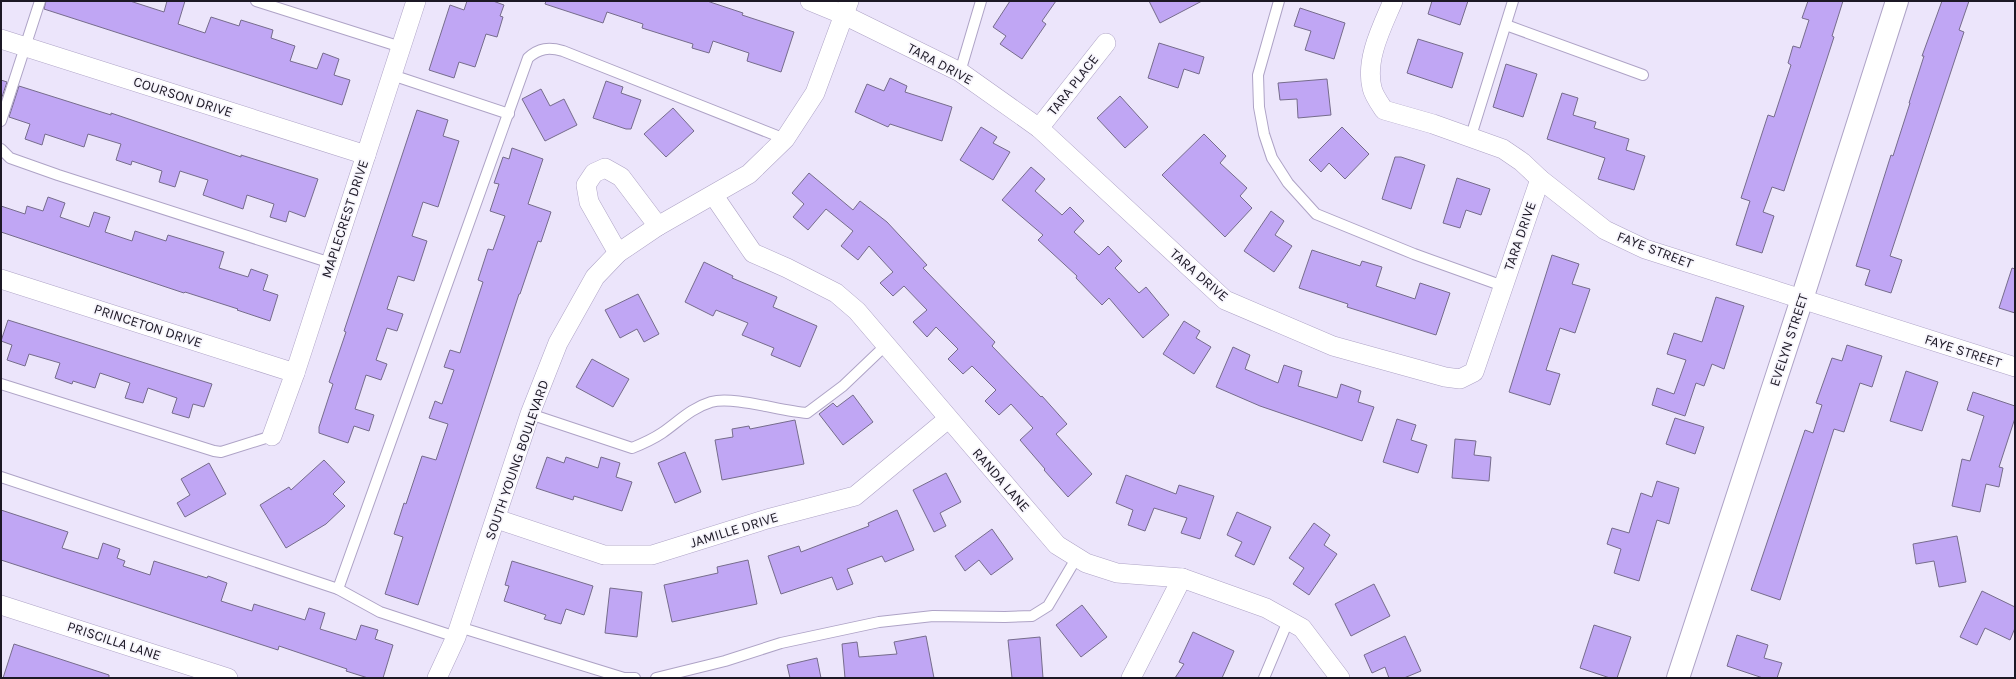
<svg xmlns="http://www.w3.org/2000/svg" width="2016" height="679" font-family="Karla,sans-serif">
  <rect width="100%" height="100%" fill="#ece5fb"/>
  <g fill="#c0a6f4" stroke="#766c8c">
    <path d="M46 1H130L164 12 167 1H185L178 24 205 33 211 17 239 26 241 20 273 30 271 38 295 46 290 61 317 69 323 53 339 59 334 75 350 80 342 105 44 9Z"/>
    <path d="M467 1H493L504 5 500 16 503 17 497 37 486 34 475 67 459 62 454 78 429 70 450 5 464 10Z"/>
    <path d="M546 1H707L743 13 742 15 794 32 781 72 747 61 749 53 713 41 709 53 692 48 693 44 642 28 643 24 607 12 603 23 545 4Z"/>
    <path d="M1010 1H1056L1042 21 1046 24 1022 59 1000 44 1006 36 993 27Z"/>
    <path d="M1149 1H1202L1160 23Z"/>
    <path d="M1432 1H1468L1460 25 1428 14Z"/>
    <path d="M1808 1H1843L1832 36 1834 37 1784 191 1772 187 1763 212 1774 216 1762 253 1736 245 1750 201 1741 198 1768 115 1774 117 1791 65 1788 63 1793 46 1800 48 1809 20 1802 18Z"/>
    <path d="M1942 1H1969L1959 30 1964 32 1890 256 1902 260 1891 293 1865 285 1870 270 1856 266 1891 155 1893 156 1910 103H1909L1924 56H1922Z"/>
    <path d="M1300 8 1345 23 1334 59 1305 50 1311 31 1294 26Z"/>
    <path d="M1418 39 1463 53 1452 88 1407 73Z"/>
    <path d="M1159 43 1204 57 1199 74 1184 69 1178 88 1148 78Z"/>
    <path d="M1506 64 1537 74 1523 117 1493 107Z"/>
    <path d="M890 78 907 86 905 92 952 107 942 141 890 124 888 127 855 112 867 84 884 91Z"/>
    <path d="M1327 79 1331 115 1298 118 1297 99 1280 100 1278 83Z"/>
    <path d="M1 80 7 82 1 100Z"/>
    <path d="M606 81 623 87 621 93 641 100 631 129H626L593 118Z"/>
    <path d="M19 86 111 115V113L241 157V155L318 179 305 217 289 211 286 222 270 217 274 204 247 195 243 209 203 195 208 180 180 171 175 187 159 182 162 171 132 161 131 165 116 160 121 144 88 134 84 147 45 134 42 145 25 139 30 124 9 117Z"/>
    <path d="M541 89 550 106 564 99 577 125 545 141 522 99Z"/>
    <path d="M1562 93 1578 98 1573 115 1596 122 1594 128 1629 139 1626 150 1645 156 1634 190 1598 179 1605 158 1547 139Z"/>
    <path d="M1120 96 1148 127 1125 148 1097 118Z"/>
    <path d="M673 108 694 131 666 157 644 134Z"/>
    <path d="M417 110 448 120 443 136 459 141 438 207 423 202 412 236 427 241 414 281 398 276 387 309 403 314 397 331 387 328 376 360 387 364 381 380 366 375 355 409 374 415 369 431 354 426 348 443 319 433V427L333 384 329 382 346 332 344 331Z"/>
    <path d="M981 127 997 137 993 143 1010 152 993 180 960 160Z"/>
    <path d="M1342 127 1369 154 1345 179 1329 163 1321 172 1309 160Z"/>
    <path d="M1204 134 1226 156 1220 163 1247 188 1240 196 1252 208 1225 237 1162 175Z"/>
    <path d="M512 148 543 159 528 204 551 212 541 242 538 241 520 294H519L418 605 385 594 403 537 394 534 404 503 406 504 422 456 436 460 448 424 429 418 435 401 442 404 454 370 444 367 450 350 460 353 483 282 478 280 488 249 493 250 505 216 490 211 499 184 494 183 503 157 509 159Z"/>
    <path d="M1395 157H1401L1425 165 1411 209 1382 199Z"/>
    <path d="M1031 167 1045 179 1035 191 1062 215 1070 207 1084 221 1074 232 1099 255 1108 246 1122 261 1115 268 1139 293 1146 287 1169 315 1143 338 1109 298 1102 305 1076 278 1077 276 1038 240 1043 235 1002 200Z"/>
    <path d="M809 173 853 210 860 201 887 222 927 265 923 268 995 342 992 346 1041 397 1042 396 1067 424 1056 434 1092 474 1068 497 1044 470 1045 469 1020 440 1033 428 1011 404 999 415 985 401 996 390 972 366 963 374 948 359 958 349 936 327 927 337 913 322 927 310 904 286 893 296 880 283 893 272 869 246 858 260 841 246 853 231 826 209 808 230 793 217 804 204 792 193Z"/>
    <path d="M1457 178 1490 189 1481 215 1466 210 1460 228 1443 223Z"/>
    <path d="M48 197 65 203 60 217 89 227 94 212 110 217 105 232 132 241 135 231 166 241 168 235 224 252 219 268 248 277 251 269 268 275 263 290 278 295 270 321 237 310 238 309 185 292 184 293 1 232V206L25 214 27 206 43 211Z"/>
    <path d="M1271 211 1284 221 1275 235 1292 246 1274 272 1244 251Z"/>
    <path d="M1312 250 1360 266 1362 261 1382 267 1376 286 1415 299 1420 283 1450 293 1436 335 1347 307 1348 304 1299 288Z"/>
    <path d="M1552 255 1579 264 1572 284 1590 289 1575 333 1560 328 1546 370 1560 374 1550 405 1509 392Z"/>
    <path d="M704 262 733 276 732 278 777 297 773 307 817 326 800 367 771 355 774 348 742 335 748 323 716 310 713 316 685 302Z"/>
    <path d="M2012 268 2015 269V313L1999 308Z"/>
    <path d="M638 294 659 334 644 342 637 329 620 338 605 310Z"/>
    <path d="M1716 297 1744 306 1724 369 1712 364 1704 386 1696 383 1685 416 1652 405 1657 388 1674 394 1686 360 1667 354 1674 333 1702 342Z"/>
    <path d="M8 320 212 384 204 407 193 404 189 418 172 413 177 398 148 388 143 403 125 398 130 383 100 373 95 388 73 381 72 384 55 378 60 363 29 354 25 366 7 360 12 345 1 341Z"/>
    <path d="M1184 321 1200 331 1196 338 1211 347 1194 374 1163 354Z"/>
    <path d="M1847 345 1882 356 1872 387 1860 383 1844 432 1834 429 1780 600 1751 590 1805 430 1813 433 1822 405 1816 403 1832 358 1842 361Z"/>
    <path d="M1233 347 1250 355 1245 369 1278 383 1284 365 1302 371 1298 386 1337 398 1341 384 1361 391 1358 402 1374 407 1362 441 1260 406 1216 387Z"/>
    <path d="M592 359 629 379 613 407 576 387Z"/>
    <path d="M1906 371 1938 382 1922 431 1890 421Z"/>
    <path d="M1973 392 2015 406V418L1999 467 2003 468 1999 487 1986 484 1980 512 1952 506 1962 459 1970 461 1984 416 1967 410Z"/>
    <path d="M853 395 873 422 843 445 819 414 833 403 837 407Z"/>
    <path d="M1675 418 1704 427 1695 454 1666 444Z"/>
    <path d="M1397 419 1416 425 1411 440 1427 445 1418 473 1383 462Z"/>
    <path d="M795 420 804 464 722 480 715 440 733 437 732 429 749 426 750 429Z"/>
    <path d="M1455 439 1476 441 1474 455 1491 457 1489 481 1452 478Z"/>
    <path d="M685 452 701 492 675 503 658 463Z"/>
    <path d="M547 457 564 463 566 457 598 468 601 457 620 463 616 477 632 482 622 511 574 496 573 500 536 488Z"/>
    <path d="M324 460 345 482 333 494 345 506 326 524 286 548 260 505 289 487 291 490Z"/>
    <path d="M209 463 226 494 185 517 177 503 190 495 181 479Z"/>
    <path d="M946 473 961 502 940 513 946 526 934 532 913 490Z"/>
    <path d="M1126 475 1176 494 1179 485 1214 496 1200 539 1181 533 1187 518 1154 508 1145 531 1128 525 1133 510 1116 503Z"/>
    <path d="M1657 481 1679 488 1669 524 1657 520 1639 581 1614 573 1621 549 1607 544 1612 528 1629 533 1641 493 1652 497Z"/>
    <path d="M1 510 68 532 62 548 98 559 103 543 120 549 117 558 125 561 123 566 150 575 154 561 207 578 208 576 227 583 221 601 252 611 254 604 305 620 309 608 325 613 320 629 356 640 361 625 378 630 375 639 393 645 383 678H368L346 671 347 669 279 646 278 650 1 560Z"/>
    <path d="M897 510 914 550 885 562 882 556 847 569 853 584 837 590 832 577 781 594 768 556 799 546 801 552 869 526 868 523Z"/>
    <path d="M1237 512 1271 527 1254 565 1235 556 1242 542 1227 535Z"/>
    <path d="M1314 523 1330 535 1324 545 1337 554 1309 595 1293 584 1304 568 1289 558Z"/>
    <path d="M992 529 1013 559 991 575 979 560 965 571 955 556Z"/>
    <path d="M1957 536 1966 582 1939 587 1934 561 1916 564 1913 544Z"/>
    <path d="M748 560 757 604 672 622 664 585 718 573 717 567Z"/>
    <path d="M512 561 593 586 584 615 566 609 561 624 544 619 546 615 504 601 509 586 505 585Z"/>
    <path d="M1374 584 1390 616 1351 636 1335 604Z"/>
    <path d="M610 588 642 592 637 637 605 633Z"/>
    <path d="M1982 591 2015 607V628L2010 640 1985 628 1977 645 1960 637Z"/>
    <path d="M1082 605 1107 637 1081 657 1056 625Z"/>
    <path d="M1594 625 1631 637 1617 678H1610L1580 668Z"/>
    <path d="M1193 632 1234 651 1222 678H1175L1184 664 1179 662Z"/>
    <path d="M1737 635 1768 645 1764 658 1782 663 1777 678H1763L1727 666Z"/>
    <path d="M926 636 934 678H845L842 644 857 642 859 657 897 654 894 642Z"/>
    <path d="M1405 636 1421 671 1404 678H1389L1385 667 1372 673 1364 655Z"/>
    <path d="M1040 637 1043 678H1012L1008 640Z"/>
    <path d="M14 644 109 675V678H3Z"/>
    <path d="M817 658 821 678H790L787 665Z"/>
  </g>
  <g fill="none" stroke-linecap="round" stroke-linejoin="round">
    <g stroke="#aea3c6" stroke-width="12">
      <g id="service">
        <path d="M256 1 401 47"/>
        <path d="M1279 1 1258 75 1259 107 1264 134 1272 158 1288 183 1316 214 1414 254 1503 286"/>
        <path d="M1506 25 1643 75"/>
        <path d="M960 72 981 1"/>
        <path d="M392 75 509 114"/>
        <path d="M1 121 40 1"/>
        <path d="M1470 139 1513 1"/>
        <path d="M1 149 10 158 58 175 331 263"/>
        <path d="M1 384 214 451 221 452 272 436"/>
        <path d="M530 414 632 448C642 444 653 439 662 433 678 422 691 408 711 402 734 396 780 411 807 413L843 386 886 345"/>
        <path d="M1 477 338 589 380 612 456 637"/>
        <path d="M338 589 528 58C539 48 549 47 563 51L785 139"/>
        <path d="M459 627 624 678H635"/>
        <path d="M656 678 725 661 781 643 879 622 933 616 1005 617 1032 616 1048 606 1077 557"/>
        <path d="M1264 678 1288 621"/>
      </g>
    </g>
    <g stroke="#aea3c6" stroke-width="20">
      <g id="minor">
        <path d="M810 1 844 15 960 72 1039 128 1225 300 1333 346 1445 377 1460 379 1474 372 1540 179"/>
        <path d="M1393 1C1382 27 1365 59 1372 88 1374 96 1380 104 1384 110L1433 124 1503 149 1522 162 1540 179 1605 230 1645 249 2015 367"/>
        <path d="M1 39 366 155"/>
        <path d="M1039 128 1106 43"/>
        <path d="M714 196 753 253 787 268 836 293 857 311 1057 545 1086 563 1117 573 1182 578 1266 608 1302 628 1340 678"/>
        <path d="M618 253 589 202 586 185 594 173 605 168 621 177 658 226"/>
        <path d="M1 279 295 373"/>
        <path d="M272 436 295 373 416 1"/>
        <path d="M497 519 604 555H652L767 519 855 496 948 419"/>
        <path d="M1 605 228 678"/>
        <path d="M437 678 456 637 530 414 558 343 595 277 618 253 658 226 749 174 785 139 815 93 849 1"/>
        <path d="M1131 678 1182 578"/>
      </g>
    </g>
    <g stroke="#aea3c6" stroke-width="24">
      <path id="tertiary" d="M1678 678 1802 299 1897 1"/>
    </g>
    <use href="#service" stroke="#fff" stroke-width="10"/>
    <use href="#minor" stroke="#fff" stroke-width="19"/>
    <use href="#tertiary" stroke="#fff" stroke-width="22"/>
  </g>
  <g text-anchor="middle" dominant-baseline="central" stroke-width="3.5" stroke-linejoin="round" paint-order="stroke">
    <g font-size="14" fill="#1c1825" stroke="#f7f5fc">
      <text transform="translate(940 64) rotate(28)">TARA DRIVE</text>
      <text transform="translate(1073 85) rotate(-52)">TARA PLACE</text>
      <text transform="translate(183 97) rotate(18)">COURSON DRIVE</text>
      <text transform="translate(345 219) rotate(-72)">MAPLECREST DRIVE</text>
      <text transform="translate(1520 236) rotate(-71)">TARA DRIVE</text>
      <text transform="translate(1655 250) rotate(21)">FAYE STREET</text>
      <text transform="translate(1199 275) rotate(41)">TARA DRIVE</text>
      <text transform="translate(148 326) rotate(18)">PRINCETON DRIVE</text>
      <text transform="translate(1789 340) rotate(-72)">EVELYN STREET</text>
      <text transform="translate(1963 351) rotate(18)">FAYE STREET</text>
      <text transform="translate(517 460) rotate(-71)">SOUTH YOUNG BOULEVARD</text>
      <text transform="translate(1001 480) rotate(49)">RANDA LANE</text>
      <text transform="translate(734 530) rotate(-17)">JAMILLE DRIVE</text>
      <text transform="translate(114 641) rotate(18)">PRISCILLA LANE</text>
    </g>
  </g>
  <rect width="2016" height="679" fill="none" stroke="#1c1825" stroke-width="4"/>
</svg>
